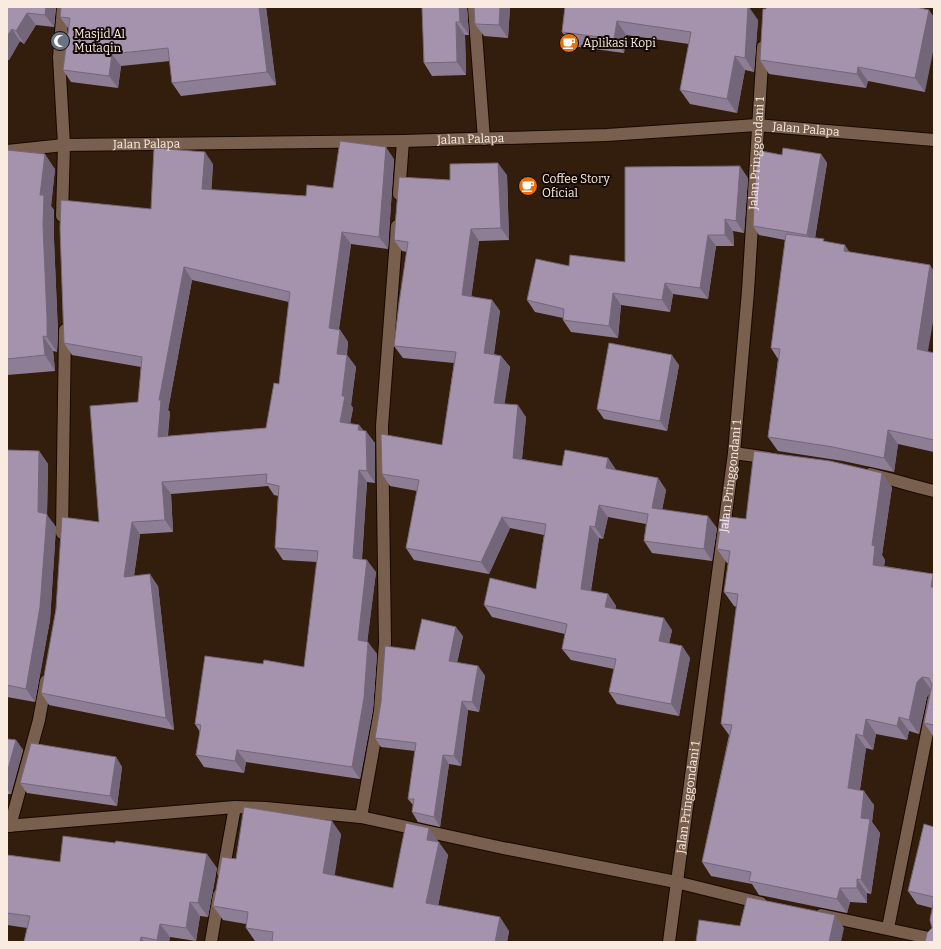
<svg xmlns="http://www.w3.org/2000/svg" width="941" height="949" font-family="Bitter,serif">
  <rect width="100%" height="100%" fill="#331e0d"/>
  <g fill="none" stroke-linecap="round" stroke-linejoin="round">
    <g stroke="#1a0700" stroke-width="14">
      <g id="minor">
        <path d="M474 7 484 139"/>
        <path id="s1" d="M7 151 64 145 403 141 607 135 757 125 934 140"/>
        <path d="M399 194 403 141"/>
        <path d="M62 216 64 145 59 57 63 7"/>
        <path d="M734 453 769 458"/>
        <path d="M870 474C892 479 912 486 934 491"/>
        <path d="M62 533 65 330"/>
        <path d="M361 817 380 711 385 643 382 426 397 226"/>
        <path d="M7 826 235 807 266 808 361 817 503 848 676 882 761 903"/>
        <path d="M10 826 39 720 46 681"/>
        <path d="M223 873 235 807"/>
        <path d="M821 915 934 939"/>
        <path d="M888 928 934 698"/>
        <path d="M211 942 219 895"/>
        <path id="s2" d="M669 942 734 453 748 291 763 47"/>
      </g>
    </g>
    <use href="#minor" stroke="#79604e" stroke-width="12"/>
  </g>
  <g fill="#8e7e95" fill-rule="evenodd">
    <path d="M7 7H56L54 27 36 25 24 44 20 41 9 60 7 59Z"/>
    <path d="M266 7 276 85 181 96 172 83 170 61 121 66 118 88 71 82 63 70 68 28 60 17Z"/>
    <path d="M422 7H467L469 35H465L466 75 432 76 424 63Z"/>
    <path d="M474 7H510L508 38 484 36 475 24Z"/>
    <path d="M565 7 758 20 754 72 745 70 737 113 690 104 680 90 689 44 626 35 624 53 572 46 562 32Z"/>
    <path d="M916 7 925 92 868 81 866 88 769 74 760 60 766 9Z"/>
    <path d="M7 150 55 169 51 206 54 210V240L58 333 57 352 53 351 55 371 7 375Z"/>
    <path d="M821 154 827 163 815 238 849 252 928 352 934 353V452L898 444 894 472 843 461 778 451 768 437 778 359 771 348 785 240 759 235 753 226 782 155Z"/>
    <path d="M394 159 388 249 351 244 339 329 340 330 348 342 347 355 356 367 351 405 353 408 350 424 359 425 363 430 375 443V483L367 482 362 559 376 572 367 642 377 654 373 710 360 779 246 762 244 773 204 767 196 755 200 732 195 724 263 664 304 667 317 562 283 560 275 548 278 496 274 495 268 486 171 494 173 532 140 534 134 576 158 586 174 730 49 705 41 693 99 522 138 402 141 367 72 355 64 343 151 209 213 164 211 190 306 196 333 188ZM192 280 289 302 279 384 266 428 168 436 170 412 168 410Z"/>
    <path d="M507 175 509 240 479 241 471 297 492 300 500 311 494 354 501 356 510 367 504 404 526 417 522 459 562 466 608 458 616 470 658 478 666 490 662 510 717 528 712 561 652 553 644 541 646 524 608 517 603 539 599 538 591 591 608 594 616 606 615 609 672 630 669 643 682 646 690 658 679 716 617 704 609 692 614 669 571 660 562 649 565 634 492 617 484 605 536 589 544 535 510 528 489 574 414 560 406 548 417 491 390 486 382 474 442 445 454 363 403 358 394 346 407 252 402 251 394 240 450 180Z"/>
    <path d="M748 178 744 233 733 231 734 246H716L708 299 673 294 670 312 621 305 618 338 571 332 563 320V318L535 312 527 300 569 266 625 262Z"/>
    <path d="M679 365 667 431 604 419 597 409Z"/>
    <path d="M7 450 39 451 48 464 47 515 56 527 50 620 35 702 7 697Z"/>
    <path d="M892 487 882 555 885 560 884 566 933 574 934 575V737L924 723 930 693 927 697 919 734 909 731 907 740 876 734 873 750 866 748 860 790 874 805 872 822 880 833 871 894 867 893V903L850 902 847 913 759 895 752 884 711 876 702 862 729 735 721 724 737 607 734 606 724 592 729 563H727L717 549 746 519Z"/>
    <path d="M463 636 457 663 478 666 485 676 479 712 468 710 461 766 449 764 440 827 418 822 412 812 413 805 408 799 415 751 381 747 375 738Z"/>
    <path d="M7 739 16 740 23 750 11 794H7Z"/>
    <path d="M116 757 122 767 117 806 27 793 20 783Z"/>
    <path d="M934 827V942L932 928V908L917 904 908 891Z"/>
    <path d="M341 834 334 876 393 888 438 842 448 855 438 906 509 931 507 942H259L255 941 246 928V924L223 920 213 906 236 859Z"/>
    <path d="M7 855 60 862 217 868 208 917 200 916 196 941 170 937 169 942H24L27 928 7 925Z"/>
  </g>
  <g fill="#746679">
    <path d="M46 7H56L54 27 45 15Z"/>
    <path d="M259 7H266L276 85 267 72Z"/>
    <path d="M459 7H467L469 35 460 22Z"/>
    <path d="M500 7H510L508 38 499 25Z"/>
    <path d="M748 7H749L758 20 754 72 745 58Z"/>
    <path d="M929 10 934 17V47L925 92 915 78Z"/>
    <path d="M27 13 36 25 24 44 16 31Z"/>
    <path d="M617 21 626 35 624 53 614 39Z"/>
    <path d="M456 22 465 35 466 75 457 62Z"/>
    <path d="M12 29 20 41 9 60 7 58V36Z"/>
    <path d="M112 54 121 66 118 88 109 76Z"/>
    <path d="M735 56 745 70 737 113 727 99Z"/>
    <path d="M858 67 868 81 866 88 857 74Z"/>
    <path d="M386 147 394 159 388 249 379 237Z"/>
    <path d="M205 152 213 164 211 201 202 189Z"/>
    <path d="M45 154 55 169 51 206 54 210V240L58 333 57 352 47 337 40 195Z"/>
    <path d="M821 154 827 163 814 244 807 235Z"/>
    <path d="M498 163 507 175 509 240 501 228Z"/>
    <path d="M740 166 748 178 744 233 736 221Z"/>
    <path d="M725 219 733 231 734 246 725 235Z"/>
    <path d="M471 229 479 241 470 307 462 295Z"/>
    <path d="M342 232 351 244 337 340 329 328Z"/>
    <path d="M708 235 716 246 708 299 700 288Z"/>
    <path d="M845 245 854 259 844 251Z"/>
    <path d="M930 265 934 271V316L926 363 917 349Z"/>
    <path d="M184 267 192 280 168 410 170 412 166 449 158 437 159 400Z"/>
    <path d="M665 283 673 294 670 312 662 300Z"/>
    <path d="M613 293 621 305 618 338 609 326Z"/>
    <path d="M492 300 500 311 492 365 484 353Z"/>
    <path d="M340 330 348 342 345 366 337 354Z"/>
    <path d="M43 336 53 351 55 371 45 355Z"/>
    <path d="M347 355 356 367 351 405 353 408 348 434 340 422 342 396Z"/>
    <path d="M672 355 679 365 667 431 660 421Z"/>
    <path d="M501 356 510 367 503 415 494 403Z"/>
    <path d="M518 405 526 417 521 469 513 458Z"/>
    <path d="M359 425 366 436V431L375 443V483L367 471 358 430Z"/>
    <path d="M888 430 898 444 894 472 884 458Z"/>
    <path d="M39 451 48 464 47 515 56 527 50 620 35 702 26 689 38 512Z"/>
    <path d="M608 458 616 470 606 468Z"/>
    <path d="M359 470 367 482 361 570 353 558Z"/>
    <path d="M882 473 892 487 882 555 885 560 882 579 873 565 872 545Z"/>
    <path d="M658 478 666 490 660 520 652 508Z"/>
    <path d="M162 482 171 494 173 532 165 520Z"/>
    <path d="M599 505 608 517 603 539 595 527Z"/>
    <path d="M708 516 717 528 712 561 704 549Z"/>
    <path d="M502 517 510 528 489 574 481 562Z"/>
    <path d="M132 522 140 534 132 589 124 577Z"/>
    <path d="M590 526 599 538 589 601 581 589Z"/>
    <path d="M367 560 376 572 366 652 358 640Z"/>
    <path d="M150 574 158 586 174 730 166 718Z"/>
    <path d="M933 574 934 575V591L931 587Z"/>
    <path d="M608 594 616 606 613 619 605 607Z"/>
    <path d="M664 618 672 630 667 653 659 641Z"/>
    <path d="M456 627 463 636 455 671 449 661Z"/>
    <path d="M368 642 377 654 373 710 360 779 352 767Z"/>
    <path d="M682 646 690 658 679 716 671 704Z"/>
    <path d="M478 666 485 676 479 712 472 702Z"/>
    <path d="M922 677 932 691 927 697 919 734 909 720 917 682Z"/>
    <path d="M462 701 468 710 461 766 454 756Z"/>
    <path d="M899 717 909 731 907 740 897 726Z"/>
    <path d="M866 719 876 734 873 750 863 736Z"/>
    <path d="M856 734 866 748 858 802 848 788Z"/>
    <path d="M16 740 23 750 11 794 7 789V773Z"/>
    <path d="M237 750 246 762 244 773 235 761Z"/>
    <path d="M443 755 449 764 440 827 434 817Z"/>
    <path d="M116 757 122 767 117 806 110 796Z"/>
    <path d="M864 791 874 805 872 822 880 833 871 894 861 880V818Z"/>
    <path d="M332 821 341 834 333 887 323 873Z"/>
    <path d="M429 828 448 855 436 917 426 903 427 840Z"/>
    <path d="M207 854 217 868 208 917 198 903Z"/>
    <path d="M857 879 867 893V903L857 888Z"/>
    <path d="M840 888 850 902 847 913 837 899Z"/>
    <path d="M190 902 200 916 196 941 186 928Z"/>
    <path d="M835 915 844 928 841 942H829Z"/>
    <path d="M500 917 509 931 507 942H495Z"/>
    <path d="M160 924 170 937 169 942H159L157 940Z"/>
    <path d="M141 937 144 942H140Z"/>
  </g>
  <g fill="#a592ad" stroke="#746679" fill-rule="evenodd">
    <path d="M7 7H46L45 15 27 13 16 31 12 29 7 36Z"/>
    <path d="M61 7H259L267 72 172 83 168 48 112 54 109 76 63 70 70 18 60 17Z"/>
    <path d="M422 7H459L460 22H456L457 62 424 63Z"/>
    <path d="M474 7H500L499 25 475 24Z"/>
    <path d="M565 7H748L745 58 735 56 727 99 680 90 691 32 617 21 614 39 562 32Z"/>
    <path d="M766 7H916L929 10 915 78 858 67 857 74 760 60 763 9H766Z"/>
    <path d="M340 141 386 147 379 237 342 232 329 328 340 330 337 354 347 355 342 396H345L340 422 359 425 358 430 366 431 367 471 359 470 353 558 367 560 358 640 368 642 364 698 352 767 237 750 235 761 196 755 201 725 195 724 205 656 263 664 264 660 304 667 318 551 275 548 279 486 266 483 267 474 162 482 165 520 132 522 124 577 150 574 166 718 41 693 56 609 62 517 99 522 90 406 138 402 142 357 64 343 60 228 61 200 151 209 154 148 205 152 202 189 306 196 307 185 333 188ZM184 267 290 292 279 384 274 383 266 428 158 437 161 400H159Z"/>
    <path d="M783 148 821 154 807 235 753 226 756 169 761 151 782 155Z"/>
    <path d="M7 150 45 154 40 195H44L43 225 47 318V337L43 336 45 355 7 359Z"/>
    <path d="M498 163 501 228 471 229 462 295 492 300 484 353 501 356 494 403 518 405 513 458 562 466 565 450 608 458 606 468 658 478 652 508 708 516 704 549 644 541 648 514 599 505 595 527 590 526 581 589 608 594 605 607 664 618 659 641 682 646 671 704 609 692 616 659 562 649 567 624 484 605 490 578 536 589 546 524 502 517 481 562 406 548 419 480 382 474 381 434 442 445 456 352 394 346 399 303 408 242 394 240 399 177 450 180V164Z"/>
    <path d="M740 166 736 221 725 219V235H708L700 288 665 283 662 300 613 293 609 326 563 320 564 309 527 300 536 259 569 266 570 255 625 262V167Z"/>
    <path d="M786 234 824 239 823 241 845 245 844 251 930 265 917 349 934 353V440L888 430 884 458 833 447 768 437 780 349 771 348Z"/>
    <path d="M609 343 672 355 660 421 597 409Z"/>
    <path d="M7 450 39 451 38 512 47 514 40 607 26 689 7 685Z"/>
    <path d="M754 451 830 461 882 473 872 545 875 546 873 565 933 574 931 587H934V725L924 723 932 685 929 678 922 677 917 682 909 720 899 717 897 726 866 719 863 736 856 734 848 788 864 791 861 818 870 819 861 880 857 879V888H840L837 899 749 881 751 872 702 862 732 725 721 724 738 594 724 592 730 551 717 549 722 516 746 519Z"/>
    <path d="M422 619 456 627 449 661 478 666 472 702 462 701 454 756 443 755 434 817 412 812 414 799H408L416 743 375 738 381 702 385 646 415 650Z"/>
    <path d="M7 739 16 740 7 773Z"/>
    <path d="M31 743 116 757 110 796 20 783Z"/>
    <path d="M244 807 332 821 323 873 393 888 406 823 429 828 427 840 439 842 426 903 500 917 495 942H272L273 932 246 928 248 912 213 906 222 857 236 859Z"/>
    <path d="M924 824 934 827V897L908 891Z"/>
    <path d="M63 836 115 843 116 841 207 854 198 903 190 902 186 928 160 924 157 940 141 937 140 942H24L30 916 7 913V855L60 862Z"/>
    <path d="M747 897 835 915 829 942H696L699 920 740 926Z"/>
    <path d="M934 899V942H925L927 933 932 928 930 920Z"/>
  </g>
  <defs>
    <g id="mosque-disc" transform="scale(1)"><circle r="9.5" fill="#6b7280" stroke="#140a05"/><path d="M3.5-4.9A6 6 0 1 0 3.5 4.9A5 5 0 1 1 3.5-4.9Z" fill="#fff"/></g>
    <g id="cafe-disc" transform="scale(1)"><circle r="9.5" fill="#e8710a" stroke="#140a05"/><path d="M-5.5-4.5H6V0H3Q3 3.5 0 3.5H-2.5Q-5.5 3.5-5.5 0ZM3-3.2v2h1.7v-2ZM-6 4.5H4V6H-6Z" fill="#fff"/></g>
  </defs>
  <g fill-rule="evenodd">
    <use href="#mosque-disc" x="60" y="41"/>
    <use href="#cafe-disc" x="569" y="43"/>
    <use href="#cafe-disc" x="528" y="186"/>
  </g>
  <g text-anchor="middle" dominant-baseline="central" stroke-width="4" stroke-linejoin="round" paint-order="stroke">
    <g font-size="12" fill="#faebe0" stroke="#140a05" text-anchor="start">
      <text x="74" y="34">Masjid Al<tspan x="74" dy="14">Mutaqin</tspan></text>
      <text x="583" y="43">Aplikasi Kopi</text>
      <text x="542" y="179">Coffee Story<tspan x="542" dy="14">Oficial</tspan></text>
    </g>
    <g font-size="12" fill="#faebe0" stroke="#140a05">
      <text stroke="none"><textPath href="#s1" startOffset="800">Jalan Palapa</textPath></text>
      <text stroke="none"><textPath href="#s1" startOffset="464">Jalan Palapa</textPath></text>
      <text stroke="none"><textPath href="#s1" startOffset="140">Jalan Palapa</textPath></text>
      <text stroke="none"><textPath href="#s2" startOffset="794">Jalan Pringgondani 1</textPath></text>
      <text stroke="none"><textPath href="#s2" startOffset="470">Jalan Pringgondani 1</textPath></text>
      <text stroke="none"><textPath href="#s2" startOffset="146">Jalan Pringgondani 1</textPath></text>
    </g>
  </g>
  <rect width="941" height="949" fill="none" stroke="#faebe0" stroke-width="16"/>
</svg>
